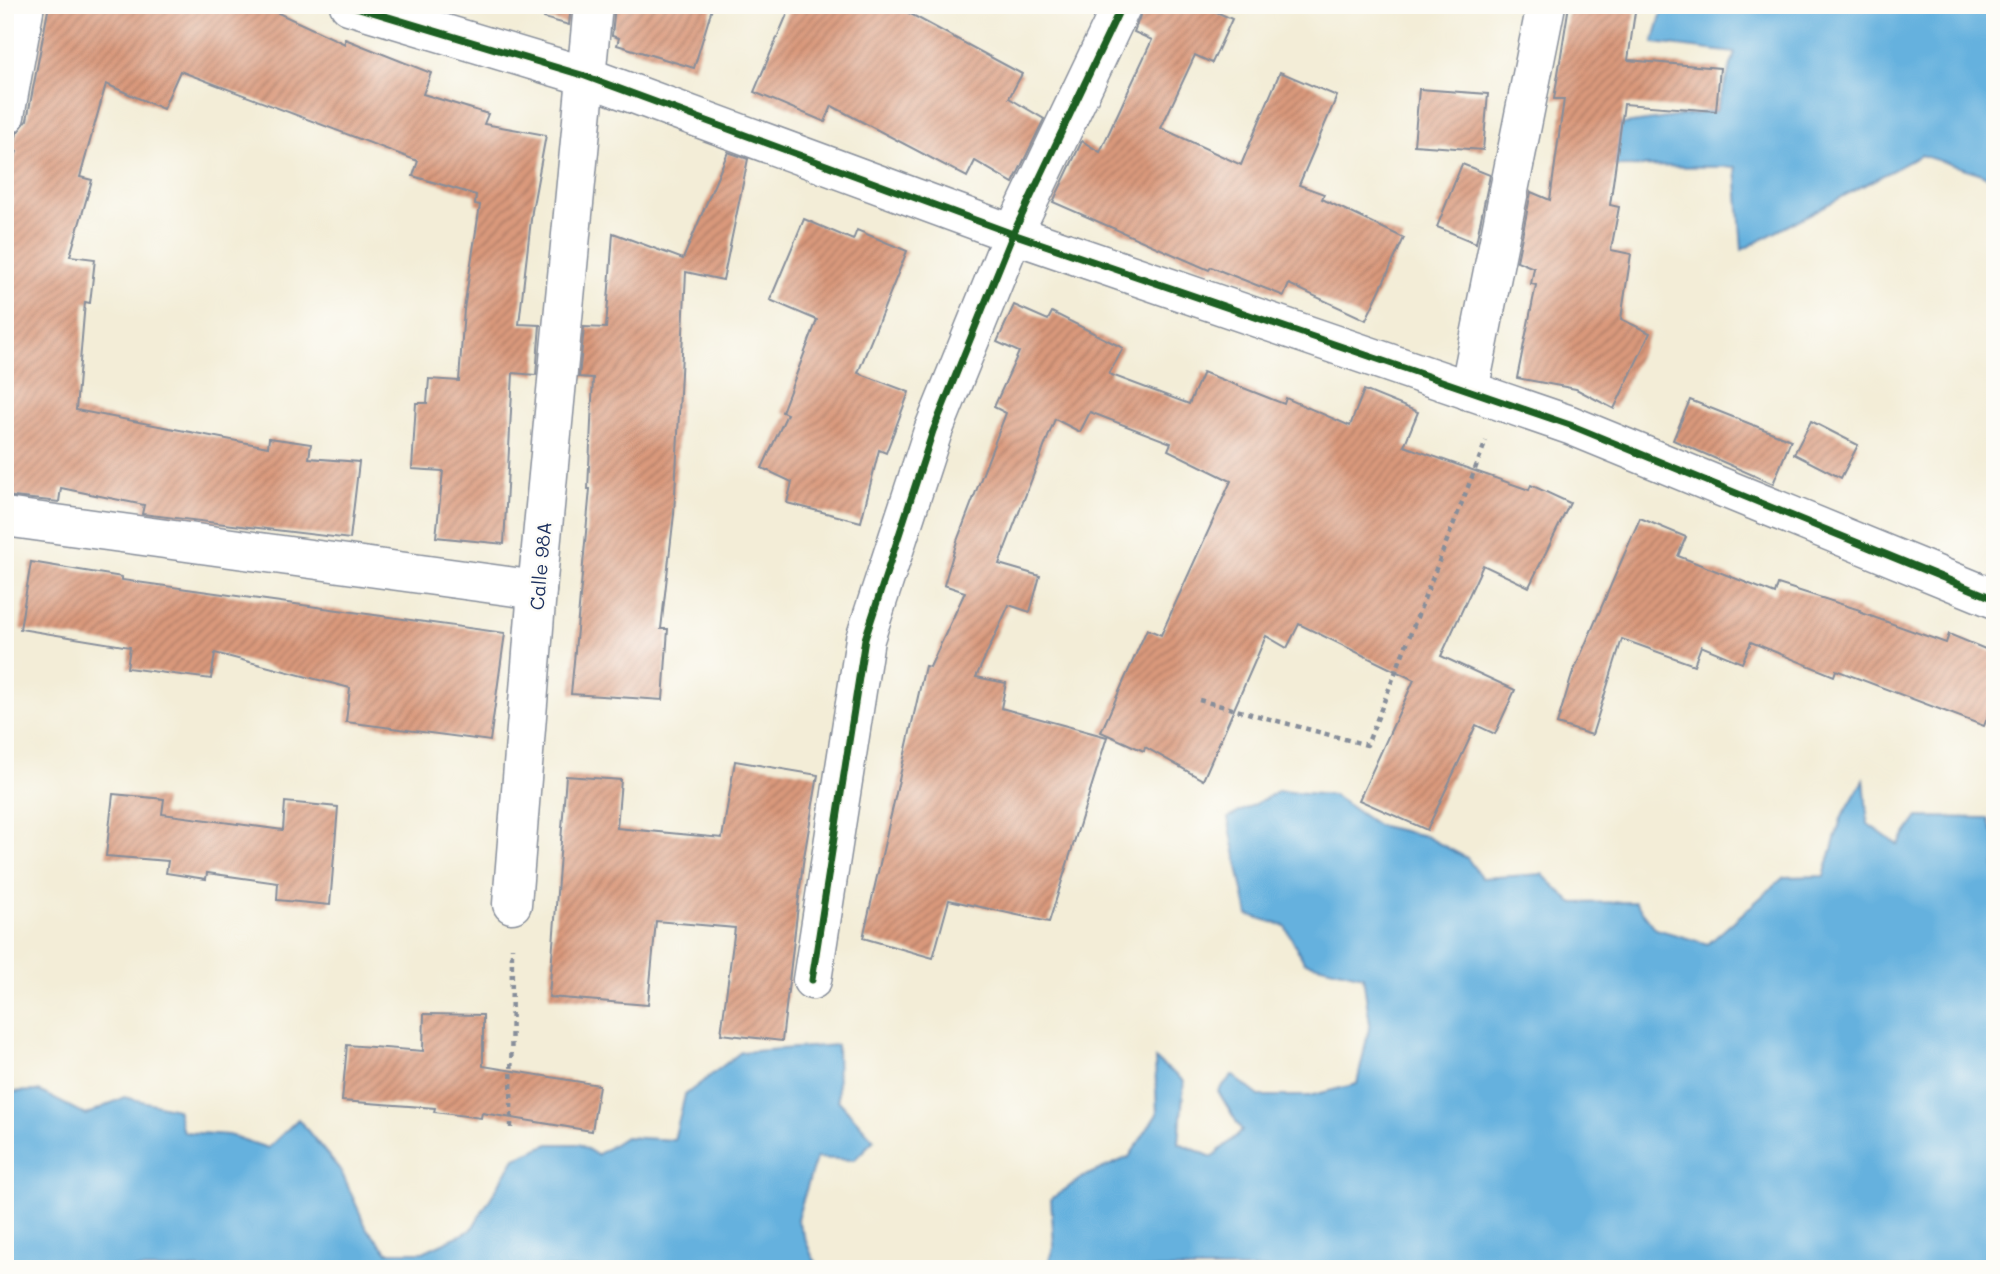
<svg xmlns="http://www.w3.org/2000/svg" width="2000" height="1274" font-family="Mali,sans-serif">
  <defs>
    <pattern id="building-hatch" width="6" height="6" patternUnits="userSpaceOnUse" patternTransform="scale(1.75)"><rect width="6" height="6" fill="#da997b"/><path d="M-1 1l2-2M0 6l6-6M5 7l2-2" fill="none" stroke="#b07d68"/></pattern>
  </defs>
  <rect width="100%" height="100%" fill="#fdfcf7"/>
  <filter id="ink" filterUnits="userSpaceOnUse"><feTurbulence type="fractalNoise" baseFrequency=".0143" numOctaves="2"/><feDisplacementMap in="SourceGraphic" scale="14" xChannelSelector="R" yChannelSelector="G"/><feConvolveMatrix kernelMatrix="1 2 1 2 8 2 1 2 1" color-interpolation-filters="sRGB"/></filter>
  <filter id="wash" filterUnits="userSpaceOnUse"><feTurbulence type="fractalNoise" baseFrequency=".00686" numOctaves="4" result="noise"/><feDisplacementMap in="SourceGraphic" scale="28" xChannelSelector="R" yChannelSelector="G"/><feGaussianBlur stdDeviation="1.57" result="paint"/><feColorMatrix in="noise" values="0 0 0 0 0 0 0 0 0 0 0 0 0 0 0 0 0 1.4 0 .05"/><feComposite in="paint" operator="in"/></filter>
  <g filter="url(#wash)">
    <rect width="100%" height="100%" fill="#f3edd7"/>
    <g fill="#65b1de" stroke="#40709e" stroke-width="2">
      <path d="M1664 5H1995V181L1979 173 1921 155 1742 250 1736 167 1615 166 1617 125 1716 111 1735 53 1653 43Z"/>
      <path d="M1864 779 1868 824 1898 845 1918 817 1988 818 1995 839V1269H1046L1054 1245 1051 1199 1085 1176 1129 1157 1157 1114 1155 1059 1184 1081 1179 1143 1212 1157 1242 1131 1218 1091 1232 1075 1259 1096H1309L1357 1084 1370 1024 1363 976 1304 962 1285 926 1248 915 1228 818 1279 791 1333 795 1377 825 1425 836 1467 858 1482 878 1542 874 1572 903 1635 902 1656 929 1708 944 1784 877 1824 876 1841 819Z"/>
      <path d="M837 1045 838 1100 874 1140 854 1160 816 1158 797 1219 812 1256 821 1269H5V1092L39 1091 86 1115 124 1097 177 1109 183 1132 229 1135 268 1148 298 1119 341 1171 367 1229 388 1252H423L471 1230 515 1158 549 1144H579L597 1155 625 1137 674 1140 685 1095 741 1052Z"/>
    </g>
    <g id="blocks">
      <g fill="url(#building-hatch)">
        <path d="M49 5H261L345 44V39L431 73 423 94 488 114 484 124 546 135 532 211 519 324 540 325 536 375 513 373 504 544 436 537 443 471 412 469 416 403H427L429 379 459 381 464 309 480 205 475 204 476 195 413 176 418 161 180 71 163 109 106 84 80 177 92 180 70 256 95 259 90 303 85 302 76 410 268 447 269 438 311 444 309 458 359 462 350 539 142 514 144 505 61 488 59 502 5 496V260L12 198 5 193 17 151 13 150 17 133 27 120Z"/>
        <path d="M545 5H571L569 25 544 18Z"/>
        <path d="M615 5H713L694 68 617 45 619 38 612 36Z"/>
        <path d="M791 5H894L1022 74 1009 98 1044 119 1013 183 975 161 967 177 832 106 825 122 754 92Z"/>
        <path d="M1144 5H1201L1232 19 1212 63 1195 55 1161 128 1241 165 1280 72 1337 96 1299 185 1324 194 1322 199 1404 238 1366 320 1289 284 1284 296 1211 267 1209 270 1053 202 1082 141 1100 152 1152 40 1134 32Z"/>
        <path d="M1569 5H1636L1628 60 1720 68 1716 111 1624 104 1610 205 1619 207 1611 250 1631 254 1621 319 1650 333 1614 409 1576 389 1517 378 1536 285 1531 284 1534 268 1517 261 1531 192 1550 200 1564 99H1554Z"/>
        <path d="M1419 89 1488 94 1483 150 1414 145Z"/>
        <path d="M728 152 748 159 723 280 686 272 674 514 661 629H668L663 700 571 694 590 489H588L593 378 579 377 584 327 606 328 613 233 683 259Z"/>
        <path d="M1462 164 1490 175 1476 243 1437 227Z"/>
        <path d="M804 219 853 240 857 230 907 251 858 373 909 392 886 453 879 450 861 522 787 503 792 482 762 468 787 414 782 412 817 320 770 300Z"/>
        <path d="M1014 305 1048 320 1052 312 1123 348 1109 374 1189 404 1203 372 1284 404 1286 398 1350 426 1364 390 1418 412 1404 446 1529 490 1531 485 1570 503 1529 587 1483 565 1441 656 1515 690 1495 734 1476 725 1427 830 1359 800 1414 680 1299 624 1287 648 1266 636 1203 780 1145 747 1144 751 1101 732 1147 629 1161 635 1231 481 1168 450 1171 443 1090 412 1080 432 1055 419 999 564 1040 576 1030 612 1009 605 976 677 1006 683 1001 708 1107 737 1049 922 949 900 933 958 863 938 925 666 930 667 965 592 944 585 957 541 1006 413 994 407 1019 352 997 342Z"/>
        <path d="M1690 400 1791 440 1773 484 1673 440Z"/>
        <path d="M1811 421 1858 445 1841 478 1794 454Z"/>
        <path d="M1640 518 1686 537 1678 556 1775 594 1778 584 1860 610 1859 612 1946 643 1949 634 1995 653V698L1984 726 1836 670 1834 676 1751 642 1742 663 1701 646 1694 665 1622 639 1592 735 1557 724 1572 675Z"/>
        <path d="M31 562 122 577V580L505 633 490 741 346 722 350 688 215 653 211 679 127 668 130 647 20 629Z"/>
        <path d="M735 761 818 775 803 863 782 1041 721 1034 735 928 656 921 648 1005 549 997 566 776 621 780 617 828 722 838Z"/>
        <path d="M113 794 164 799 162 814 283 830 285 802 338 807 330 905 277 900 278 883 207 873 206 879 166 873 168 861 106 856Z"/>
        <path d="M424 1014 483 1015V1066L599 1085 592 1131 482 1113 481 1118 434 1112 435 1108 342 1101 347 1045 423 1051Z"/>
      </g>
    </g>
  </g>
  <g filter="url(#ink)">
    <use href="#blocks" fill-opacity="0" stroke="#878e9a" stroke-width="2"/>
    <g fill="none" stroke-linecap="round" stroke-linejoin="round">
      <g stroke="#878e9a" stroke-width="41">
        <g id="minor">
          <path d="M349 5 585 76 1013 234 1570 425 1995 599"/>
          <path d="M5 116 25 5"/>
          <path d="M1469 391 1546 5"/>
          <path d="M5 517 537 590"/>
          <path d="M512 904 537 590 593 5"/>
          <path d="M812 980 865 639 933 431 1013 234 1122 5"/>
        </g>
      </g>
      <g stroke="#878e9a" stroke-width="4.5" stroke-dasharray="5 5" stroke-linecap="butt">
        <path d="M1199 700 1367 745 1486 441"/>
        <path d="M511 1128 512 947"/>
      </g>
      <use href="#minor" stroke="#fff" stroke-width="38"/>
      <g stroke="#fdfcf7" stroke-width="11">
        <g id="cycleway">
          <path d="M349 5 585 76 1013 234 1570 425 1995 599"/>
          <path d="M812 980 865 639 933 431 1013 234 1122 5"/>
        </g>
      </g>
      <use href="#cycleway" stroke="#1b5e20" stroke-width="7"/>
    </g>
  </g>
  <g text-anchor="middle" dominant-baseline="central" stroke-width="5" stroke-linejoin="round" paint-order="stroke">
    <g font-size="19" fill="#1b2f5e" stroke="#fdfcf7">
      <text transform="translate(540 566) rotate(-85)">Calle 98A</text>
    </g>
  </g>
  <rect width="2000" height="1274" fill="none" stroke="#fdfcf7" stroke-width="28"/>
</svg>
